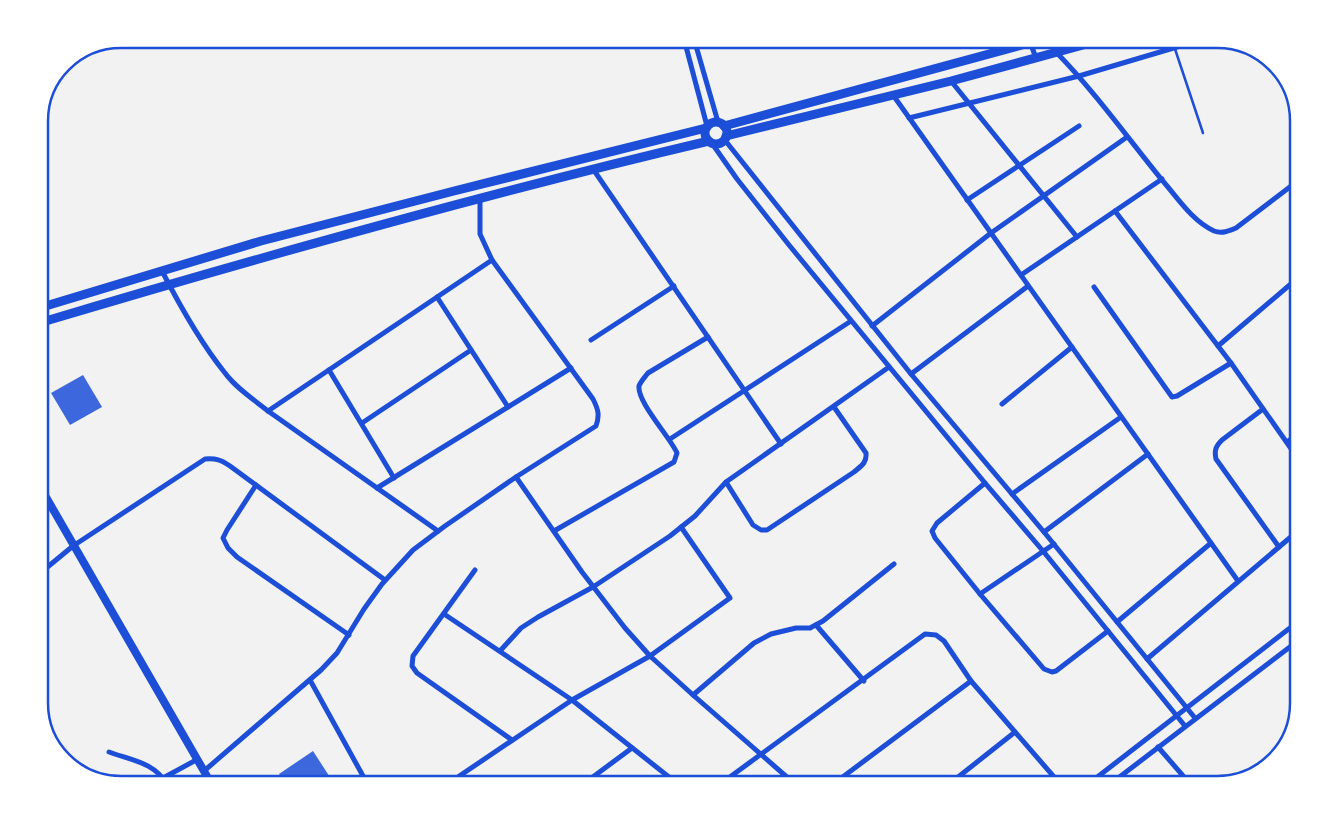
<svg xmlns="http://www.w3.org/2000/svg" width="1338" height="824" font-family="'Golos Text',sans-serif">
  <rect width="100%" height="100%" fill="#f2f2f2"/>
  <g fill="#3d67dc">
    <path d="M83 375 102 407 70 425 51 393Z"/>
    <path d="M313 751 335 785H287L279 774Z"/>
  </g>
  <g fill="none" stroke-linecap="round" stroke-linejoin="round">
    <g stroke="#1d4ed8" stroke-width="2.5">
      <path d="M1175 49 1203 133"/>
      <path d="M62 64 76 57"/>
    </g>
    <g stroke="#1d4ed8" stroke-width="5">
      <path d="M684 39 707 126"/>
      <path d="M694 39 718 122"/>
      <path d="M1030 42 1036 58"/>
      <path d="M1056 52C1095 92 1127 137 1162 180 1177 197 1192 221 1214 231 1222 234 1229 231 1236 228L1299 180"/>
      <path d="M951 81 1077 237"/>
      <path d="M893 95 1238 581"/>
      <path d="M909 118 1079 76 1204 39"/>
      <path d="M724 139 911 374 1044 532 1195 718"/>
      <path d="M711 142 737 179 789 245 985 483 1043 551 1185 726"/>
      <path d="M593 169 781 444"/>
      <path d="M967 200 1079 126"/>
      <path d="M1115 211 1231 363 1299 460"/>
      <path d="M162 271C180 306 200 342 225 373 236 388 253 399 268 411L438 531"/>
      <path d="M1021 275 1162 179"/>
      <path d="M1094 287 1172 397 1177 396 1231 363"/>
      <path d="M437 297 508 407"/>
      <path d="M872 326 991 233 1127 137"/>
      <path d="M591 340 674 286"/>
      <path d="M1218 346 1299 277"/>
      <path d="M329 370 394 478"/>
      <path d="M911 374 1028 286"/>
      <path d="M1002 404 1072 347"/>
      <path d="M1263 409 1222 440C1216 446 1214 450 1216 459L1279 547"/>
      <path d="M268 411 492 260"/>
      <path d="M362 423 471 350"/>
      <path d="M670 439 851 321"/>
      <path d="M1287 442 1299 433"/>
      <path d="M516 477 582 572 625 628 650 656 693 695 796 785"/>
      <path d="M726 482 753 525 761 530H767L854 472C861 466 867 463 866 453L834 407"/>
      <path d="M985 483 937 523 932 531 935 538 980 594 1044 669 1052 672 1056 671 1108 631"/>
      <path d="M256 485 227 530 223 538 228 548 237 557 349 635"/>
      <path d="M377 488 571 368"/>
      <path d="M1012 494 1121 417"/>
      <path d="M554 531 674 462 677 453C670 437 637 402 639 386 641 381 645 377 648 373L708 337"/>
      <path d="M1044 532 1148 454"/>
      <path d="M475 570 413 656 412 666 417 673 512 740"/>
      <path d="M39 574 73 546 205 459C216 458 221 460 230 466L385 580"/>
      <path d="M980 594 1054 544"/>
      <path d="M444 614 572 700 679 785"/>
      <path d="M1117 622 1211 543"/>
      <path d="M816 625 864 681"/>
      <path d="M500 651 521 628 538 617 593 587 670 536 695 516 726 482 889 367"/>
      <path d="M1147 659 1299 530"/>
      <path d="M310 680 368 785"/>
      <path d="M693 695 754 643 771 634 796 628H810L823 621 894 564"/>
      <path d="M1158 747 1191 785"/>
      <path d="M109 752C134 761 153 762 168 785"/>
      <path d="M204 771 321 670 337 653 364 609 382 584 413 550 445 526 516 477 596 426C600 415 598 409 593 399L492 260 480 234V199"/>
      <path d="M163 778 198 759"/>
      <path d="M446 785 572 700 650 656 730 598 681 527"/>
      <path d="M582 785 632 748"/>
      <path d="M719 785 925 634 936 635 944 641 971 681 1061 785"/>
      <path d="M832 785 971 681"/>
      <path d="M948 785 1015 732"/>
      <path d="M1087 785 1299 621"/>
      <path d="M1109 785 1299 640"/>
    </g>
    <path stroke="#1d4ed8" stroke-width="8" d="M39 485 212 785"/>
    <g stroke="#1d4ed8" stroke-width="9">
      <circle cx="716" cy="133" r="11"/>
      <path d="M724 126 1044 39"/>
      <path d="M726 136 951 81 1105 39"/>
      <path d="M39 308 261 241 454 191 706 128"/>
      <path d="M39 323C260 257 484 194 709 141"/>
    </g>
  </g>
  <path d="M0 0H1338V824H0ZM121 48H1217A73 73 0 0 1 1290 121V703A73 73 0 0 1 1217 776H121A73 73 0 0 1 48 703V121A73 73 0 0 1 121 48Z" fill="#fff" fill-rule="evenodd"/>
  <path fill="none" stroke="#1d4ed8" stroke-width="2.5" d="M121 48H1217A73 73 0 0 1 1290 121V703A73 73 0 0 1 1217 776H121A73 73 0 0 1 48 703V121A73 73 0 0 1 121 48Z"/>
</svg>
